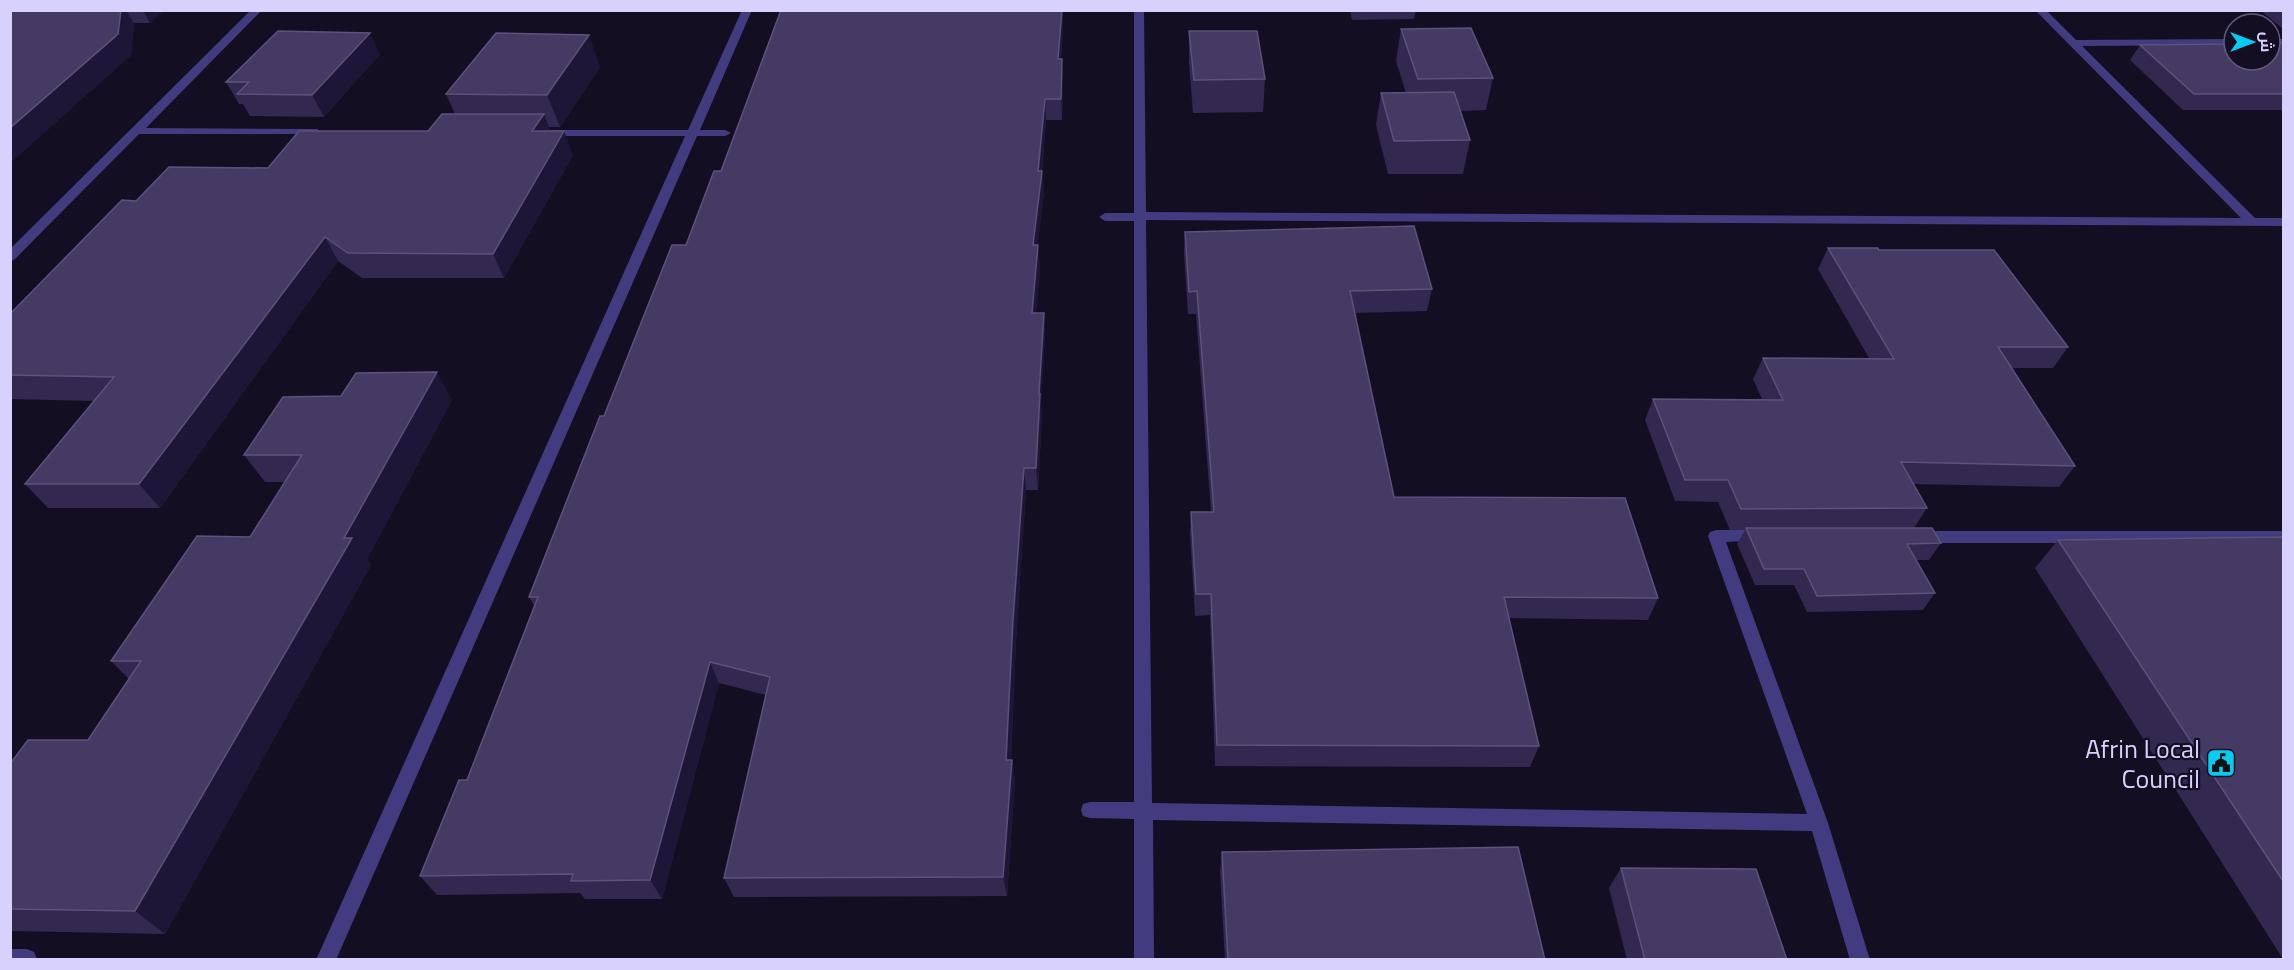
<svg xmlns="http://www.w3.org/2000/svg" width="2294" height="970" font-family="'Titillium Web',Cairo,sans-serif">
  <rect width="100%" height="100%" fill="#130e22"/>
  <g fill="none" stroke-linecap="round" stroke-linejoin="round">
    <g fill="#423b80" fill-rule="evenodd">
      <path d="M251 10H262L146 128 317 129 323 132 321 134H139L14 260 10 261V249Z"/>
      <path d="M742 10H752L700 130H725L731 133 725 136H697L336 960H316L685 136H545L539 133 545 130H688Z"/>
      <path d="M1134 10H1144L1146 212 2241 218 2035 10H2046L2076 40 2234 39V45L2082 46 2255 218H2284V226L1146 220 1152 803 1807 814 1708 536 1710 532 1716 530H1761L1767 532 1769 536 1767 540 1726 542 1828 823 1870 960H1850L1812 831 1153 820 1154 960H1134V819L1090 818 1083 816 1081 810 1083 804 1090 802H1134V221H1105L1099 217 1105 213H1134Z"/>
      <rect x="2270" y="39" width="14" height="6"/>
      <path d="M1917 531H2284V543H1917L1911 541 1909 537 1911 533Z"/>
      <path d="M10 949H27L34 952 37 959 10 960Z"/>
    </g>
  </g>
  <g fill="#332850">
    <path d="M10 10H164L150 23H134L131 55 10 163Z"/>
    <path d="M1062 10 1063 29 1061 59H1062L1063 80 1062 120H1046L1042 171 1044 193 1037 245 1040 267 1036 313H1044L1045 335 1041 403 1042 416 1038 490H1026L1016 641 1011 760H1012L1015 780 1007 896 734 897 724 878 766 695 719 683 662 899H585L580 893 437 895 420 876 467 780 535 607 529 597 604 416 686 245Z"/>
    <path d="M1350 10H1416L1414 19 1352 20Z"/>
    <path d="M2260 10H2283V29Z"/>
    <path d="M1401 29 1493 78 1486 110 1460 111 1470 140 1463 174H1388L1376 125 1381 93H1406L1396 61Z"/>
    <path d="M1189 31 1265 79 1263 112 1193 113 1189 63Z"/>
    <path d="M2283 43V110H2183L2130 60 2140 45Z"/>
    <path d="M380 54 324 117 250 116 243 104H239L226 82Z"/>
    <path d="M600 67 560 127H549L550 131 573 155 504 278H362L338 261 160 508H48L25 484 94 401 10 399V314L136 201 268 168 428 131 455 114 446 94Z"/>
    <path d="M1185 232 1432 289 1427 311 1355 313 1394 497 1658 598 1648 620 1509 618 1539 746 1530 767 1215 766 1210 615 1195 616 1190 534 1191 512H1211L1196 314H1188L1184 254Z"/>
    <path d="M1828 248 1879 250 2068 347 2053 368H2011L2075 466 2059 487 1914 484 1927 508 1914 528 1941 543 1929 560H1916L1935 593 1923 610 1807 612 1794 585H1755L1737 544 1745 530H1730L1718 502 1675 501 1645 420 1653 399H1762L1753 379 1763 358H1869L1818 269Z"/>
    <path d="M452 400 367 559 371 565 165 934 10 931V764L88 740 129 679 111 661 250 537 285 482H265L244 455Z"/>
    <path d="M2283 537V959L2035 568 2058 540Z"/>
    <path d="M1222 852 1545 960H1225L1220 872Z"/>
    <path d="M1621 868 1787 960H1627L1609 888Z"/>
  </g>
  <g fill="#1e1636">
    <path d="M121 10H126L134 23 131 55 10 163V128Z"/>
    <path d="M143 10H164L150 23Z"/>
    <path d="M1062 10 1063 29 1059 80 1058 59Z"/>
    <path d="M370 33 380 54 324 117 312 95Z"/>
    <path d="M589 35 600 67 560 127 547 95Z"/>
    <path d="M1062 59 1063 80 1062 120 1061 99Z"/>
    <path d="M1045 99 1046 120 1040 187 1042 171 1044 193 1035 267 1033 245Z"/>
    <path d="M544 114 553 138 532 131Z"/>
    <path d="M564 131 573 155 504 278 493 254Z"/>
    <path d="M325 237 338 261 160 508 139 484Z"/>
    <path d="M1038 245 1040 267 1034 335 1032 313Z"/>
    <path d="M1044 313 1045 335 1041 403 1042 416 1038 490 1036 468 1039 394Z"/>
    <path d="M437 372 452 400 367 559 371 565 165 934 135 911Z"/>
    <path d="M1024 468 1026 490 1016 641 1010 780 1006 760 1013 620Z"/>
    <path d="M710 662 719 683 662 899 650 880Z"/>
    <path d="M1012 760 1015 780 1007 896 1003 877Z"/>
  </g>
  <g fill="#443a63" stroke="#5c527b" stroke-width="1.5">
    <path d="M10 10H121L118 34 10 128Z"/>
    <path d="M781 10H1062L1058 59H1062L1061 99H1045L1038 171H1042L1033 245H1038L1032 313H1044L1039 394H1040L1036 468H1024L1013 620 1006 760H1012L1003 877 724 878 770 677 710 662 650 880 571 881 573 874 420 876 459 780H467L538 597H529L600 416H604L672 245H686L714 171H721Z"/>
    <path d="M1471 28 1493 78 1418 79 1401 29Z"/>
    <path d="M278 31 370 33 312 95 237 94 249 82H226Z"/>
    <path d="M1189 31H1257L1265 79 1194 80Z"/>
    <path d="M496 33 589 35 547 95 446 94Z"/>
    <path d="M2283 43V94H2194L2140 45 2234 44V60H2270V44Z"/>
    <path d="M1454 92 1470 140 1394 141 1381 93Z"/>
    <path d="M442 114H544L532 131H564L493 254 348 253 325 237 139 484H25L114 377 10 375V314L122 200 136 201 169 167 268 168 299 131H428Z"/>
    <path d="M1414 226 1432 289 1350 291 1394 497 1625 498 1658 598 1504 597 1539 746 1217 745 1211 594H1196L1191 512H1214L1197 291 1189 292 1185 232Z"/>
    <path d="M1828 248H1878L1879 250H1994L2068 347H1998L2075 466 1901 462 1927 508 1741 509 1728 480H1685L1653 399 1783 400 1763 358 1894 359Z"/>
    <path d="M437 372 344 538H352L135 911 10 909V764L28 740H88L141 661H111L197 536 250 537 302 455H244L283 397 341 396 356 373Z"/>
    <path d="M1746 528H1932L1941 543 1907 544 1935 593 1817 596 1804 569H1764Z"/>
    <path d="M2283 537V881L2058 540Z"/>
    <path d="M1518 847 1545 960H1228L1222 852Z"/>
    <path d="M1621 868 1756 869 1787 960H1645Z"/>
  </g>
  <defs>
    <g id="civic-square" transform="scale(1.5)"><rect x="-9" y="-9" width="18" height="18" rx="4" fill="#08cbf2" stroke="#130e22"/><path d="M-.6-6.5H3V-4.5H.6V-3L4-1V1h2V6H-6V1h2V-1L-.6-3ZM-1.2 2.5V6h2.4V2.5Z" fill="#111"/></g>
  </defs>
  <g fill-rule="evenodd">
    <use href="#civic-square" x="2221" y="763"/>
  </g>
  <g text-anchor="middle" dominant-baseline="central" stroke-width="4.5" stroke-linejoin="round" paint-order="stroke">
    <g font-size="26" fill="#d9d1fd" stroke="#130e22" text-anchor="end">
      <text x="2200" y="748">Afrin Local<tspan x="2200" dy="30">Council</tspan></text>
    </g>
  </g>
  <rect width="2294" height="970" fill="none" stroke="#d9d1fd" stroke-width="24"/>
  <g transform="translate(2252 42) rotate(90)"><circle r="28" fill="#130e22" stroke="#625c7a" stroke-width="1.5"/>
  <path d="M0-4.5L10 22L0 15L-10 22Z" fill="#08cbf2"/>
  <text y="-9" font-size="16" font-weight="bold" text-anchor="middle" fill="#d9d1fd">ش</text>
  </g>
</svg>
